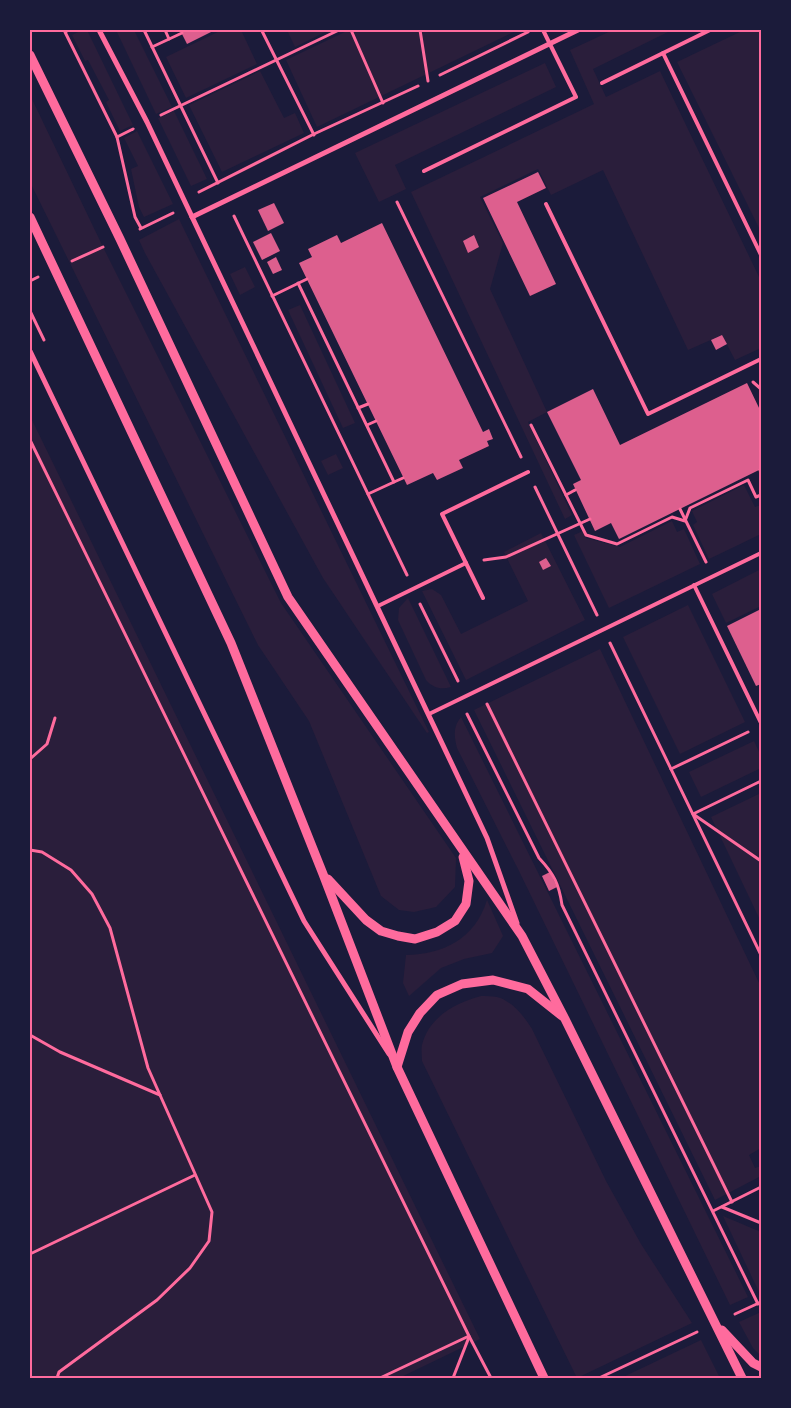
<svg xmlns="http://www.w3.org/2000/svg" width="791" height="1408" font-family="'Nunito Sans',sans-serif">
  <rect width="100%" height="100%" fill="#1b1b3a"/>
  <g fill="#2a1e3b">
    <path d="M82 30H87L133 125 120 131 106 102 109 100 88 60 85 61 72 35Z"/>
    <path d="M116 30H134L172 107 156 114Z"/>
    <path d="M222 30H241L257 64 186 98 166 57Z"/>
    <path d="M287 30H329L295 47Z"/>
    <path d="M349 30H518L317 127 286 60Z"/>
    <path d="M613 30H672L593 69 606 97 660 71 761 281V348L735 360 722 335 688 350 603 170 551 195 538 169 480 197 503 243 490 289 547 412 528 422 572 515 565 519 411 192 594 104 570 50Z"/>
    <path d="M744 30H761V232L677 62Z"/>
    <path d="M545 63 556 87 395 165 406 189 379 202 355 153Z"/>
    <path d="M260 71 284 118 295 113 304 133 222 172 189 105Z"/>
    <path d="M30 95 103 247 281 603 456 858 455 887 436 907 414 912 399 910 381 896 309 721 258 645 30 182Z"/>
    <path d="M174 111 207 179 191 186 158 118Z"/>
    <path d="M137 131 173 204 144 217 139 207 131 169 138 166 124 138Z"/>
    <path d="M179 219 429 732 427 733 323 578 145 253 139 240Z"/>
    <path d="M245 267 255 287 240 295 230 274Z"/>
    <path d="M300 305 355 423 343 428 288 310Z"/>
    <path d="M30 416 480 1339 399 1378H30Z"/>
    <path d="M336 454 343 468 328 475 321 461Z"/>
    <path d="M744 485 755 507 761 505V534L709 559 693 525 697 522 692 511Z"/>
    <path d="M672 521 677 532 684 529 700 564 609 608 574 535 583 531 586 538 620 547Z"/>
    <path d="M541 533 585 620 466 680 422 591 432 589 441 595 461 634 528 601 504 552Z"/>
    <path d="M761 569V606L726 623 712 594Z"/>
    <path d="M408 598 451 687C441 690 433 688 426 680L398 620 399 608Z"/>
    <path d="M688 605 745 722 680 754 623 637Z"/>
    <path d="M600 649 761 987V1148L749 1155 755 1168 761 1166V1176L715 1200 474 710Z"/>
    <path d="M461 717 748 1297 730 1305 519 871 457 748C454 736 453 727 461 717Z"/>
    <path d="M754 741 761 756V768L701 797 689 772Z"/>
    <path d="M761 793V922L711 817Z"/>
    <path d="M487 900 503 936 492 953 464 959 441 968 409 996 403 983 406 955C444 954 475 939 487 900Z"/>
    <path d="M481 996C486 996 492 996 497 997 512 1001 524 1016 532 1029L606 1181 641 1244 692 1323 577 1378 422 1061C422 1056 421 1050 422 1045 429 1017 455 1003 481 996Z"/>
    <path d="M723 1216 761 1232V1291L759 1292Z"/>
    <path d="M761 1312V1356L753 1348 739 1322Z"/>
    <path d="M701 1340 720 1378H621Z"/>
  </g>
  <g fill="#dd5f8e">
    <path d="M180 30H215L187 44Z"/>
    <path d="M538 172 546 188 517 202 556 284 530 296 483 198Z"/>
    <path d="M274 203 284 223 268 231 258 210Z"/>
    <path d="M382 223 483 432 489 429 493 439 487 441 489 446 459 460 463 468 437 480 433 473 407 485 299 263 312 257 308 249 337 235 341 243Z"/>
    <path d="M271 233 280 251 262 260 253 242Z"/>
    <path d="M474 235 479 247 468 253 463 241Z"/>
    <path d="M276 257 282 270 273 274 267 262Z"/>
    <path d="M722 335 727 344 716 350 711 340Z"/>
    <path d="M747 383 761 412V469L619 539 611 523 595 531 573 484 581 480 547 412 593 389 620 445Z"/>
    <path d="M546 558 551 566 543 570 539 562Z"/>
    <path d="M761 609V684L756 686 727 626Z"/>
    <path d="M550 872 557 887 549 891 542 876Z"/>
  </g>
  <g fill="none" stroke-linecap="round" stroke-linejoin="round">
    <g stroke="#ff6b9d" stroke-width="3">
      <path d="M69 30 65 32 117 137 135 217 141 228"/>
      <path d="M144 30 218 183"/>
      <path d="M165 30 169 39"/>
      <path d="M351 30 383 103"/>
      <path d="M420 30 428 81"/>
      <path d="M262 31 314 135"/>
      <path d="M152 47 182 33"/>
      <path d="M440 75 528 32"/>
      <path d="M161 115 339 30"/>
      <path d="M117 137 133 129"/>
      <path d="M199 192 314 134 418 86"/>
      <path d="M397 202 521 457"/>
      <path d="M234 216 407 575"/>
      <path d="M140 229 173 213"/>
      <path d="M72 261 103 247"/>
      <path d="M30 281 38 277"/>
      <path d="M298 283 394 482 368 494"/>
      <path d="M272 296 307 279"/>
      <path d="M30 311 44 340"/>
      <path d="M753 382 761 389"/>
      <path d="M358 408 368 404"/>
      <path d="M367 425 376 421"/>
      <path d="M531 425 586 535 617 544 672 517 685 521 690 508 748 480 756 497 761 495"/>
      <path d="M30 440 469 1336 491 1378"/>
      <path d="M760 470 761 473"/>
      <path d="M394 482 403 478"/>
      <path d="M535 487 597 615"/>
      <path d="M566 495 575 490"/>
      <path d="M680 509 706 562"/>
      <path d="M484 560 506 557 590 519"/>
      <path d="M420 604 458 681"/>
      <path d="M610 643 761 955"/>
      <path d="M487 704 732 1202"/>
      <path d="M467 714 539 858C554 874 559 884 562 905L758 1304"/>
      <path d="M30 759 47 744 55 718"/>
      <path d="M671 769 748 732"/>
      <path d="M761 781 693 814 761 861"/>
      <path d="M30 850 42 852 71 870 92 894 110 928 148 1068 212 1212 209 1241 190 1268 157 1300 59 1372 57 1378"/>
      <path d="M30 1035 60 1052 160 1095"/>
      <path d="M722 1207 761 1223"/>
      <path d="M713 1211 761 1187"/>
      <path d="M30 1254 195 1175"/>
      <path d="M735 1314 761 1302"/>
      <path d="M380 1378 469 1336"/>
      <path d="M453 1378 469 1337"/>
      <path d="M599 1378 697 1332"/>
    </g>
    <g stroke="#ff6b9d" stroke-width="4">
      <path d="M663 53 761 255"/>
      <path d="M602 83 710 30"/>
      <path d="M424 171 576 97 543 30"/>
      <path d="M546 204 648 414 761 359"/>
      <path d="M694 585 761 723"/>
      <path d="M483 598 442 514 528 472"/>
      <path d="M378 606 466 563"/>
      <path d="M429 714 761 553"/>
    </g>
    <g stroke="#ff6b9d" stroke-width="5">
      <path d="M99 30 147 122 487 838 517 923"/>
      <path d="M192 217 578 30"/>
      <path d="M30 351 304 921 389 1054"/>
    </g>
    <g stroke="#ff6b9d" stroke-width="9">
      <path d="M30 55 120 239 288 597 522 936 564 1017 742 1378"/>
      <path d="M30 217 231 643 323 874 397 1067 544 1378"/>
      <path d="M328 879 366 920 381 931 398 936 415 939 437 932 455 921 466 904 469 881 463 857"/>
      <path d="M397 1067 408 1032 420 1013 437 995 462 984 493 980 528 989 562 1016"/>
      <path d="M722 1330 753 1363 761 1367"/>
    </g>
  </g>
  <rect width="791" height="1408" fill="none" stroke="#1b1b3a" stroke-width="62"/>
  <rect x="31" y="31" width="729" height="1346" fill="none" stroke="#ff6b9d" stroke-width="2"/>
</svg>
